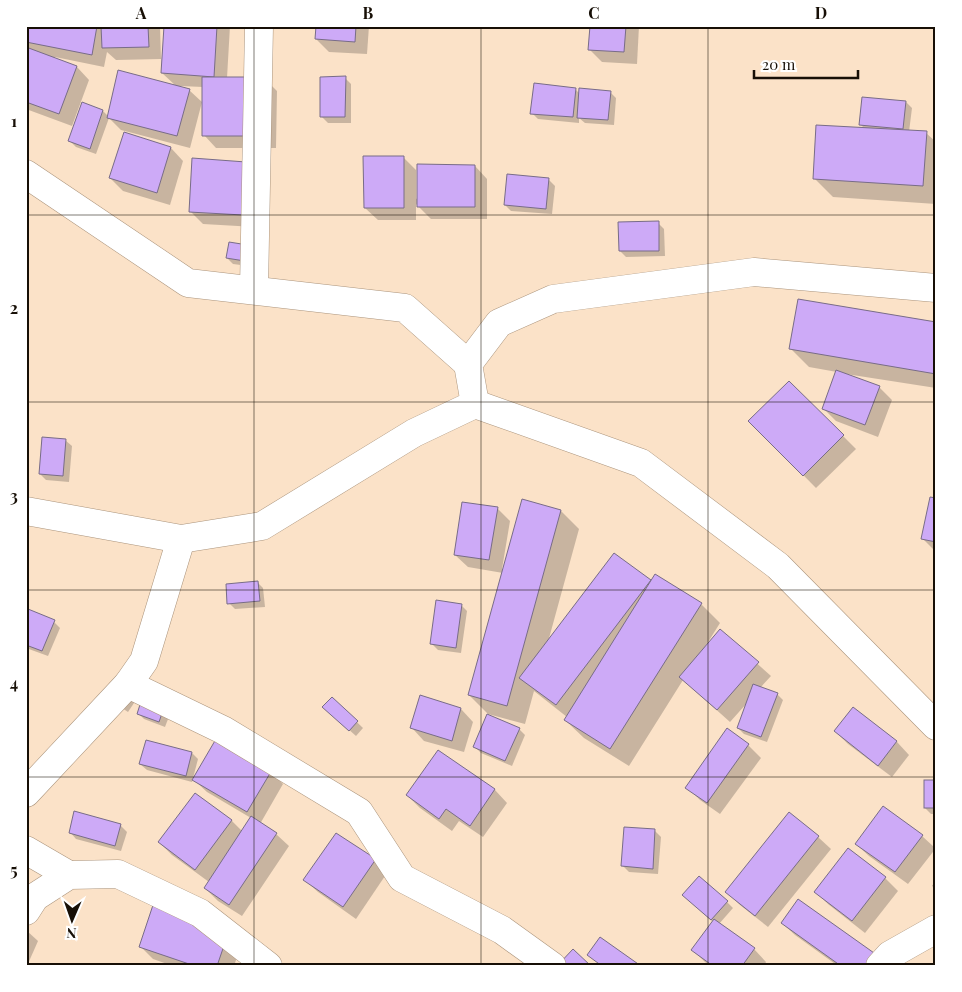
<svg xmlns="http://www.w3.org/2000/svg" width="962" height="992" font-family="'Playfair Display',serif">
  <rect width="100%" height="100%" fill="#fbe2c8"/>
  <g fill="#0003">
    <path d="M26 26H160L161 59 116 60 107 52 104 67 55 57 54 59 77 67 89 80 72 126 26 109Z"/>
    <path d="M165 26H230L227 78H264L277 91 276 148H216L204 135 203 87 180 86 179 87 189 90 202 102 190 148 121 130 109 118 96 154 76 147 70 141 103 111 108 116 176 86 162 73Z"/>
    <path d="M317 26H369L367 54 329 52 316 39Z"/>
    <path d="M591 26H639L637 64 602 62 589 49Z"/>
    <path d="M345 78 351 84V123H328L322 117Z"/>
    <path d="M575 89 580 94 610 92 616 98 614 125 585 123 579 118V123L538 119 532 113Z"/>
    <path d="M906 102 912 108 909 132 926 133 936 142V204L833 197 815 179 865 129 861 125Z"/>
    <path d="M124 134 171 148 183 161 170 205 123 191 110 178Z"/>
    <path d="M403 157 416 170V199L475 166 487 179V219H431L416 204V220H378L365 208Z"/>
    <path d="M246 163 255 227 203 224 190 211Z"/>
    <path d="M548 179 555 186 552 214 511 211 505 205Z"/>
    <path d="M658 223 664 229 665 256 626 257 620 251Z"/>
    <path d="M230 243 257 267 233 264 227 258Z"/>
    <path d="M936 323V388L846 374V375L879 387 892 400 878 437 836 421 823 408 837 372 809 367 791 349Z"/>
    <path d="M789 382 856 449 816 488 750 421Z"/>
    <path d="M65 440 72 446 69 482 46 480 40 474Z"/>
    <path d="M936 499V552L922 538Z"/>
    <path d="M497 508 510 521 502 569 504 570 561 511 579 529 548 642 650 581 701 604 720 623 705 647 706 648 721 631 771 676 760 688 777 694 783 700 767 742 744 734 738 728 747 703 730 722 683 680 629 766 584 738 565 720 567 717 534 691 525 724 488 714 469 695 503 573 468 567 455 555Z"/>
    <path d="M257 582 263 588 265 607 235 609 229 603Z"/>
    <path d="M461 605 467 611 461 653 438 650 431 643Z"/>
    <path d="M26 618 54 622 60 628 48 656 26 648Z"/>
    <path d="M144 673 150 679 128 712 113 702Z"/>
    <path d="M333 699 363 728 356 736 330 713Z"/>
    <path d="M173 706 165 727 144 719 138 713Z"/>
    <path d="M853 708 897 742 909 755 892 777 848 744 835 731Z"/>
    <path d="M461 709 473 722 464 752 424 741 412 728Z"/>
    <path d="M519 729 525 735 512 766 481 753 475 747Z"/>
    <path d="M748 745 761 758 720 814 700 800 687 787Z"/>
    <path d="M438 751 495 790 507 803 483 837 459 821 452 831 420 808 407 795Z"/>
    <path d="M192 753 198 759 192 782 147 770 140 764Z"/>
    <path d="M271 771 283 784 260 824 276 834 289 846 242 916 218 901 205 888 209 882 172 855 159 842 232 821 243 832 251 818 207 792 194 780Z"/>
    <path d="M936 782V814H931L925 808Z"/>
    <path d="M120 825 127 832 121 851 76 839 70 832Z"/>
    <path d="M654 830 661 837 658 874 629 872 623 866Z"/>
    <path d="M922 836 934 847 936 845V848L908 884 869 856 856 844Z"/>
    <path d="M818 837 831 849 768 927 740 905 727 892Z"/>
    <path d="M375 860 387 873 356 919 318 892 305 880Z"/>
    <path d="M885 878 898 891 865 933 828 904 816 892Z"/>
    <path d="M936 884V896L932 885Z"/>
    <path d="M690 901 727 902 733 908 719 924 754 949 766 962 764 966H710L705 962 693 950 713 922Z"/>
    <path d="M782 923 890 966H838L795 935Z"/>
    <path d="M26 930 38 941 27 966H26Z"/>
    <path d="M241 945 234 966H173L153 959 140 946Z"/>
  </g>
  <g fill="#cdaaf7" stroke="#786c87">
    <path d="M26 26H97L92 55 26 42Z"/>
    <path d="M101 26H148L149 47 102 48Z"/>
    <path d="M164 26H217L214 77 161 73Z"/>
    <path d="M316 26H356L355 42 315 39Z"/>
    <path d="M590 26H626L624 52 588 50Z"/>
    <path d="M26 47 77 66 59 114 26 102Z"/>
    <path d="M118 70 190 89 177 136 107 118Z"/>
    <path d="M346 76 345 117H320V77Z"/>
    <path d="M202 77H265L264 136H202Z"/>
    <path d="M534 83 576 88 573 117 530 114Z"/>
    <path d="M579 88 611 91 608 120 577 118Z"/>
    <path d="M862 97 906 101 903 129 859 125Z"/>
    <path d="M82 102 103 110 90 149 68 141Z"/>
    <path d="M816 125 927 131 923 186 813 179Z"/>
    <path d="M124 132 171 147 157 193 109 178Z"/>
    <path d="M363 156H404V208H364Z"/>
    <path d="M192 158 246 162 243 215 189 212Z"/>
    <path d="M417 164 475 165V207H417Z"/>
    <path d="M507 174 549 178 546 209 504 205Z"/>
    <path d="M659 221V251H619L618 222Z"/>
    <path d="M229 242 254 246 251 262 226 258Z"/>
    <path d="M798 299 936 322V374L789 349Z"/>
    <path d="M836 370 880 386 865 425 822 409Z"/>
    <path d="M789 381 844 435 803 476 748 421Z"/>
    <path d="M42 437 66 439 63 476 39 474Z"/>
    <path d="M930 497 936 498V542L921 539Z"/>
    <path d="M522 499 561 510 507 706 468 695Z"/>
    <path d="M462 502 498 507 489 560 454 555Z"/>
    <path d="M614 553 651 580 556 705 519 678Z"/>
    <path d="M655 574 702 603 610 749 564 720Z"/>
    <path d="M258 581 260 601 227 604 226 584Z"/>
    <path d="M436 600 462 604 456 648 430 644Z"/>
    <path d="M28 609 55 620 42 651 26 645V614Z"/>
    <path d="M720 629 759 662 717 710 679 677Z"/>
    <path d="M753 684 778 693 761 737 737 728Z"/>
    <path d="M144 692 167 699 159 722 137 714Z"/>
    <path d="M420 695 461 708 452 741 410 728Z"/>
    <path d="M332 697 358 721 349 731 322 707Z"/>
    <path d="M853 707 897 741 878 766 834 731Z"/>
    <path d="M487 714 520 728 505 761 473 747Z"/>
    <path d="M727 728 749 744 707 803 685 788Z"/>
    <path d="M216 739 272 770 247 812 192 780Z"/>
    <path d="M146 740 192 752 186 776 139 764Z"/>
    <path d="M438 750 495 789 470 826 446 809 439 819 406 795Z"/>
    <rect x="924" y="780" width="12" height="28"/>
    <path d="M195 793 232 820 195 870 158 842Z"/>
    <path d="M883 806 923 835 895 872 855 844Z"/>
    <path d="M74 811 121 824 115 846 69 833Z"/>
    <path d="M789 812 819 836 755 916 725 892Z"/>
    <path d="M251 816 277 833 229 905 204 888Z"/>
    <path d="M624 827 655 829 653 869 621 866Z"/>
    <path d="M336 833 376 859 343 907 303 880Z"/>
    <path d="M848 848 886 877 852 921 814 892Z"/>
    <path d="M699 876 728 901 711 920 682 895Z"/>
    <path d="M798 899 891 965 841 966 781 923Z"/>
    <path d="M153 905 229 931 217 966H195L139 947Z"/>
    <path d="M714 919 755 948 742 966H713L691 950Z"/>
    <path d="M600 937 641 966H602L587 955Z"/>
    <path d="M573 949 591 966H557Z"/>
  </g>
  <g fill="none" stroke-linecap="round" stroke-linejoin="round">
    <g stroke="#ab947c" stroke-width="29">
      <g id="minor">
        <path d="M26 174 188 283 405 308 468 364"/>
        <path d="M254 289 259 26"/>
        <path d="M475 404 468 364 499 323 553 299 754 272 936 288"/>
        <path d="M128 684 223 730 359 812 402 878 502 930 552 966"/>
        <path d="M26 793 128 684 144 661 181 539"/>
        <path d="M26 850 69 875"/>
        <path d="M26 911 35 897 69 875 118 874 200 913 268 966"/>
        <path d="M880 966 890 955 936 929"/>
      </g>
    </g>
    <g stroke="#ab947c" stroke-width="29">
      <path id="tertiary" d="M26 511 181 539 262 526 414 433 475 404 641 463 778 566 936 726"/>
    </g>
    <use href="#minor" stroke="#fff" stroke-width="28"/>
    <use href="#tertiary" stroke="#fff" stroke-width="28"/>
  </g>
  <path fill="none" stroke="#170f06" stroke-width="1" stroke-opacity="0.55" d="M254 26V966M481 26V966M708 26V966M26 215H936M26 402H936M26 590H936M26 777H936"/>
  <rect width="962" height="992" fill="none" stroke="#ffffff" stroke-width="55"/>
  <g transform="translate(72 920) rotate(182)" stroke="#ffffff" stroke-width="4" paint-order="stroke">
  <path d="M0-4L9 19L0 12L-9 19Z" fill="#170f06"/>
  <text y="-8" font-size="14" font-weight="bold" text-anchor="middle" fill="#170f06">N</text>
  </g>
  <path d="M754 70v8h104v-8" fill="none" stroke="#170f06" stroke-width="2.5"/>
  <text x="762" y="70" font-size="15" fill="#170f06" stroke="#ffffff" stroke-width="4" paint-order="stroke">20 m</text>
  <rect x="28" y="28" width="906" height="936" fill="none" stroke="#170f06" stroke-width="2"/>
  <g font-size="16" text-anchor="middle" font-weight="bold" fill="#170f06">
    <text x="141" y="19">A</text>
    <text x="368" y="19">B</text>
    <text x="594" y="19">C</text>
    <text x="821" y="19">D</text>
    <text x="14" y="127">1</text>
    <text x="14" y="314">2</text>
    <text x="14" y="502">3</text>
    <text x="14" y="689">4</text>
    <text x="14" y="876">5</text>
  </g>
</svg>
